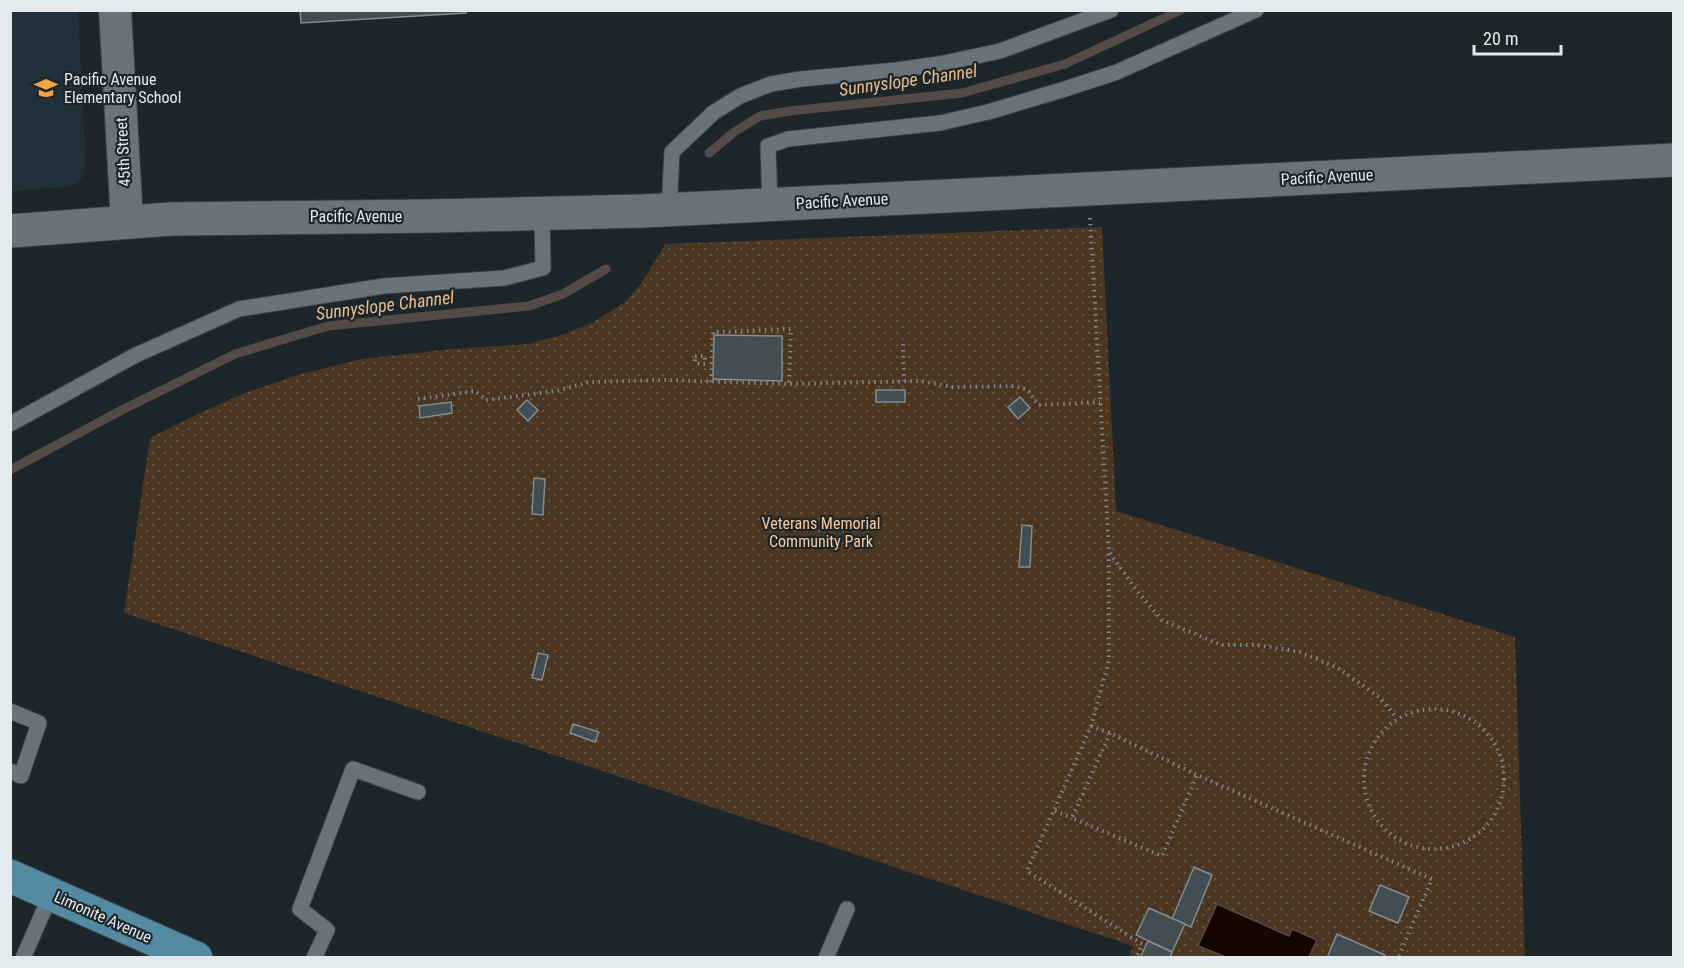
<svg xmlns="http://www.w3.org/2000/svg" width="1684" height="968" font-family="'Roboto Condensed',sans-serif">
  <defs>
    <pattern id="park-dots" width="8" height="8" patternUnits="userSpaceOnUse" patternTransform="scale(1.5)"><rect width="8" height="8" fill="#4a3621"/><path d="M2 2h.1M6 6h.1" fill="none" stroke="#645342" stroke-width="1.8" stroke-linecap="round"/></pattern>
  </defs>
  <rect width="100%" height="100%" fill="#1d272b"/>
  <path fill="#213139" d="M11 10 78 11 86 166 84 175 78 182 69 187 11 191Z"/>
  <path fill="url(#park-dots)" d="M1102 227 1116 511 1515 637 1525 957H1129L1133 946 124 613 150 438 198 414 245 393 298 375 362 359 451 349 528 344 562 335 592 323 625 302 640 285 657 258 665 244Z"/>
  <path fill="#170500" stroke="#544a47" stroke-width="1.5" d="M1217 904 1289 936 1292 929 1317 940 1309 957H1226L1198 946Z"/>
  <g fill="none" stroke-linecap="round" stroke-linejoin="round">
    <g stroke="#544a47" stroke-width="9">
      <path d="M709 153 734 132 760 116 790 111 962 93 1065 64 1181 10"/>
      <path d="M10 470 120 411 235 354 328 326 529 306 563 294 606 269"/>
    </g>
  </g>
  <g fill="#434e53" stroke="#828d93" stroke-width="1.5">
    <path d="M300 10H465L466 13 301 23Z"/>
    <path d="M714 335 782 336V381L713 379Z"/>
    <rect x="876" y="390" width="29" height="12"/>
    <path d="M1020 397 1030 408 1018 419 1008 407Z"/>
    <path d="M527 400 538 410 528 421 517 410Z"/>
    <path d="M451 402 452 413 420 418 419 406Z"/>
    <path d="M534 478 545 479 543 515 532 514Z"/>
    <path d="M1022 525 1032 526 1030 567H1019Z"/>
    <path d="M538 653 548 655 542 680 532 678Z"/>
    <path d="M573 724 599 732 595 742 570 733Z"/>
    <path d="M1194 867 1212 875 1191 927 1172 919Z"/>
    <path d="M1380 885 1409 897 1398 923 1369 911Z"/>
    <path d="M1149 908 1185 924 1172 952 1136 935Z"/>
    <path d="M1337 934 1385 955 1383 958H1327Z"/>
    <path d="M1148 941 1172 952 1170 958H1140Z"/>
  </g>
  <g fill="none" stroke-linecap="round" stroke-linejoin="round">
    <g stroke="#3c4448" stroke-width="17">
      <g id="lane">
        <path d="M770 204 768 146 788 139 940 123 988 112 1062 90 1117 72 1256 10"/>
        <path d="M669 209 672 152 713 113 740 96 771 84 801 79 897 70 939 64 1000 51 1111 10"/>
        <path d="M10 424 136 355 239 309 384 286 504 278 543 268 542 213"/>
        <path d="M10 711 39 723 21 776 10 771"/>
        <path d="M23 958 51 894"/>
        <path d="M314 958 327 930 300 909 353 769 418 792"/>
        <path d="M826 958 847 909"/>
      </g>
    </g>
    <g stroke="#3c4448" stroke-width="34">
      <path id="street" d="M115 10 127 222"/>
    </g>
    <g stroke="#3c4448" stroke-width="35">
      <path id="secondary" d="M10 231 171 219 432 216 642 211 1674 160"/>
    </g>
    <g stroke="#3c4448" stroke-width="35">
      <path id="primary" d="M10 876 196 958"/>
    </g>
    <g stroke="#7e868a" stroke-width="4" stroke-dasharray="1.5 4.5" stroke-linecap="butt">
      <path d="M1090 218 1109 552V660L1091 726 1027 871 1142 944 1136 958"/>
      <path d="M903 344 904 381"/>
      <path d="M695 356H705V364L695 363Z"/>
      <path d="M711 382 713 332 791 329 789 384"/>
      <path d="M418 399 475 391 486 400 556 391 590 382 665 380 789 384 921 381 953 387 1016 386 1028 390 1038 405 1100 402"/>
      <path d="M1110 553 1137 591 1162 620 1221 645H1256L1300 652 1338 668 1379 697 1397 718"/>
      <circle cx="1434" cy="779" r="70"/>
      <path d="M1091 726 1110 733 1197 775 1432 879 1398 958"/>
      <path d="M1110 733 1072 818 1162 856 1197 775"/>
      <path d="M1055 811 1072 818"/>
    </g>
    <use href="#lane" stroke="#69747a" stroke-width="15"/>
    <use href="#street" stroke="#69747a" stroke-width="32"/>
    <use href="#secondary" stroke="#69747a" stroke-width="33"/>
    <use href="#primary" stroke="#538ba2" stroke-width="33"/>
  </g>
  <defs>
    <g id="school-bare" transform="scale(1.8)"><path d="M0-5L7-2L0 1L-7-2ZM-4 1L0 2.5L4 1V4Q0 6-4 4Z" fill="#f4a344" stroke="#1d272b" stroke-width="2.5" paint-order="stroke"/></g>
  </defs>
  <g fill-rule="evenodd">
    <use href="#school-bare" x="46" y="88"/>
  </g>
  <g text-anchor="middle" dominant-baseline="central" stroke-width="4.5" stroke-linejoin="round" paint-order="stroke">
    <g font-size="16" fill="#e3eaed" stroke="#1d272b" text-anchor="start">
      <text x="64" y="79">Pacific Avenue<tspan x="64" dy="18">Elementary School</tspan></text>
    </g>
    <g font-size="16" fill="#e3eaed" stroke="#1d272b">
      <text transform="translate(123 152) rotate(-93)">45th Street</text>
      <text transform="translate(1327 177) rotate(-3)">Pacific Avenue</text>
      <text transform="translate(842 201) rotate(-3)">Pacific Avenue</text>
      <text x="356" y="216">Pacific Avenue</text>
      <text transform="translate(103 917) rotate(24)">Limonite Avenue</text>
    </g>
    <g font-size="16" fill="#f8ca9b" stroke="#1d272b">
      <text x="821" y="523">Veterans Memorial<tspan x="821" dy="18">Community Park</tspan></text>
    </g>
    <g font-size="18" font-style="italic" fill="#e9bb8c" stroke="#1d272b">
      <text transform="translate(908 80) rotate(-8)">Sunnyslope Channel</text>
      <text transform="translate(385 305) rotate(-7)">Sunnyslope Channel</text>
    </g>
  </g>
  <rect width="1684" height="968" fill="none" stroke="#e3eaed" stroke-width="24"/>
  <path d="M1474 45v9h87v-9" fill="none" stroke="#e3eaed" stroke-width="3"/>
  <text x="1483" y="45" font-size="18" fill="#e3eaed" stroke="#1d272b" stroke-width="4.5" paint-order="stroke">20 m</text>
</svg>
